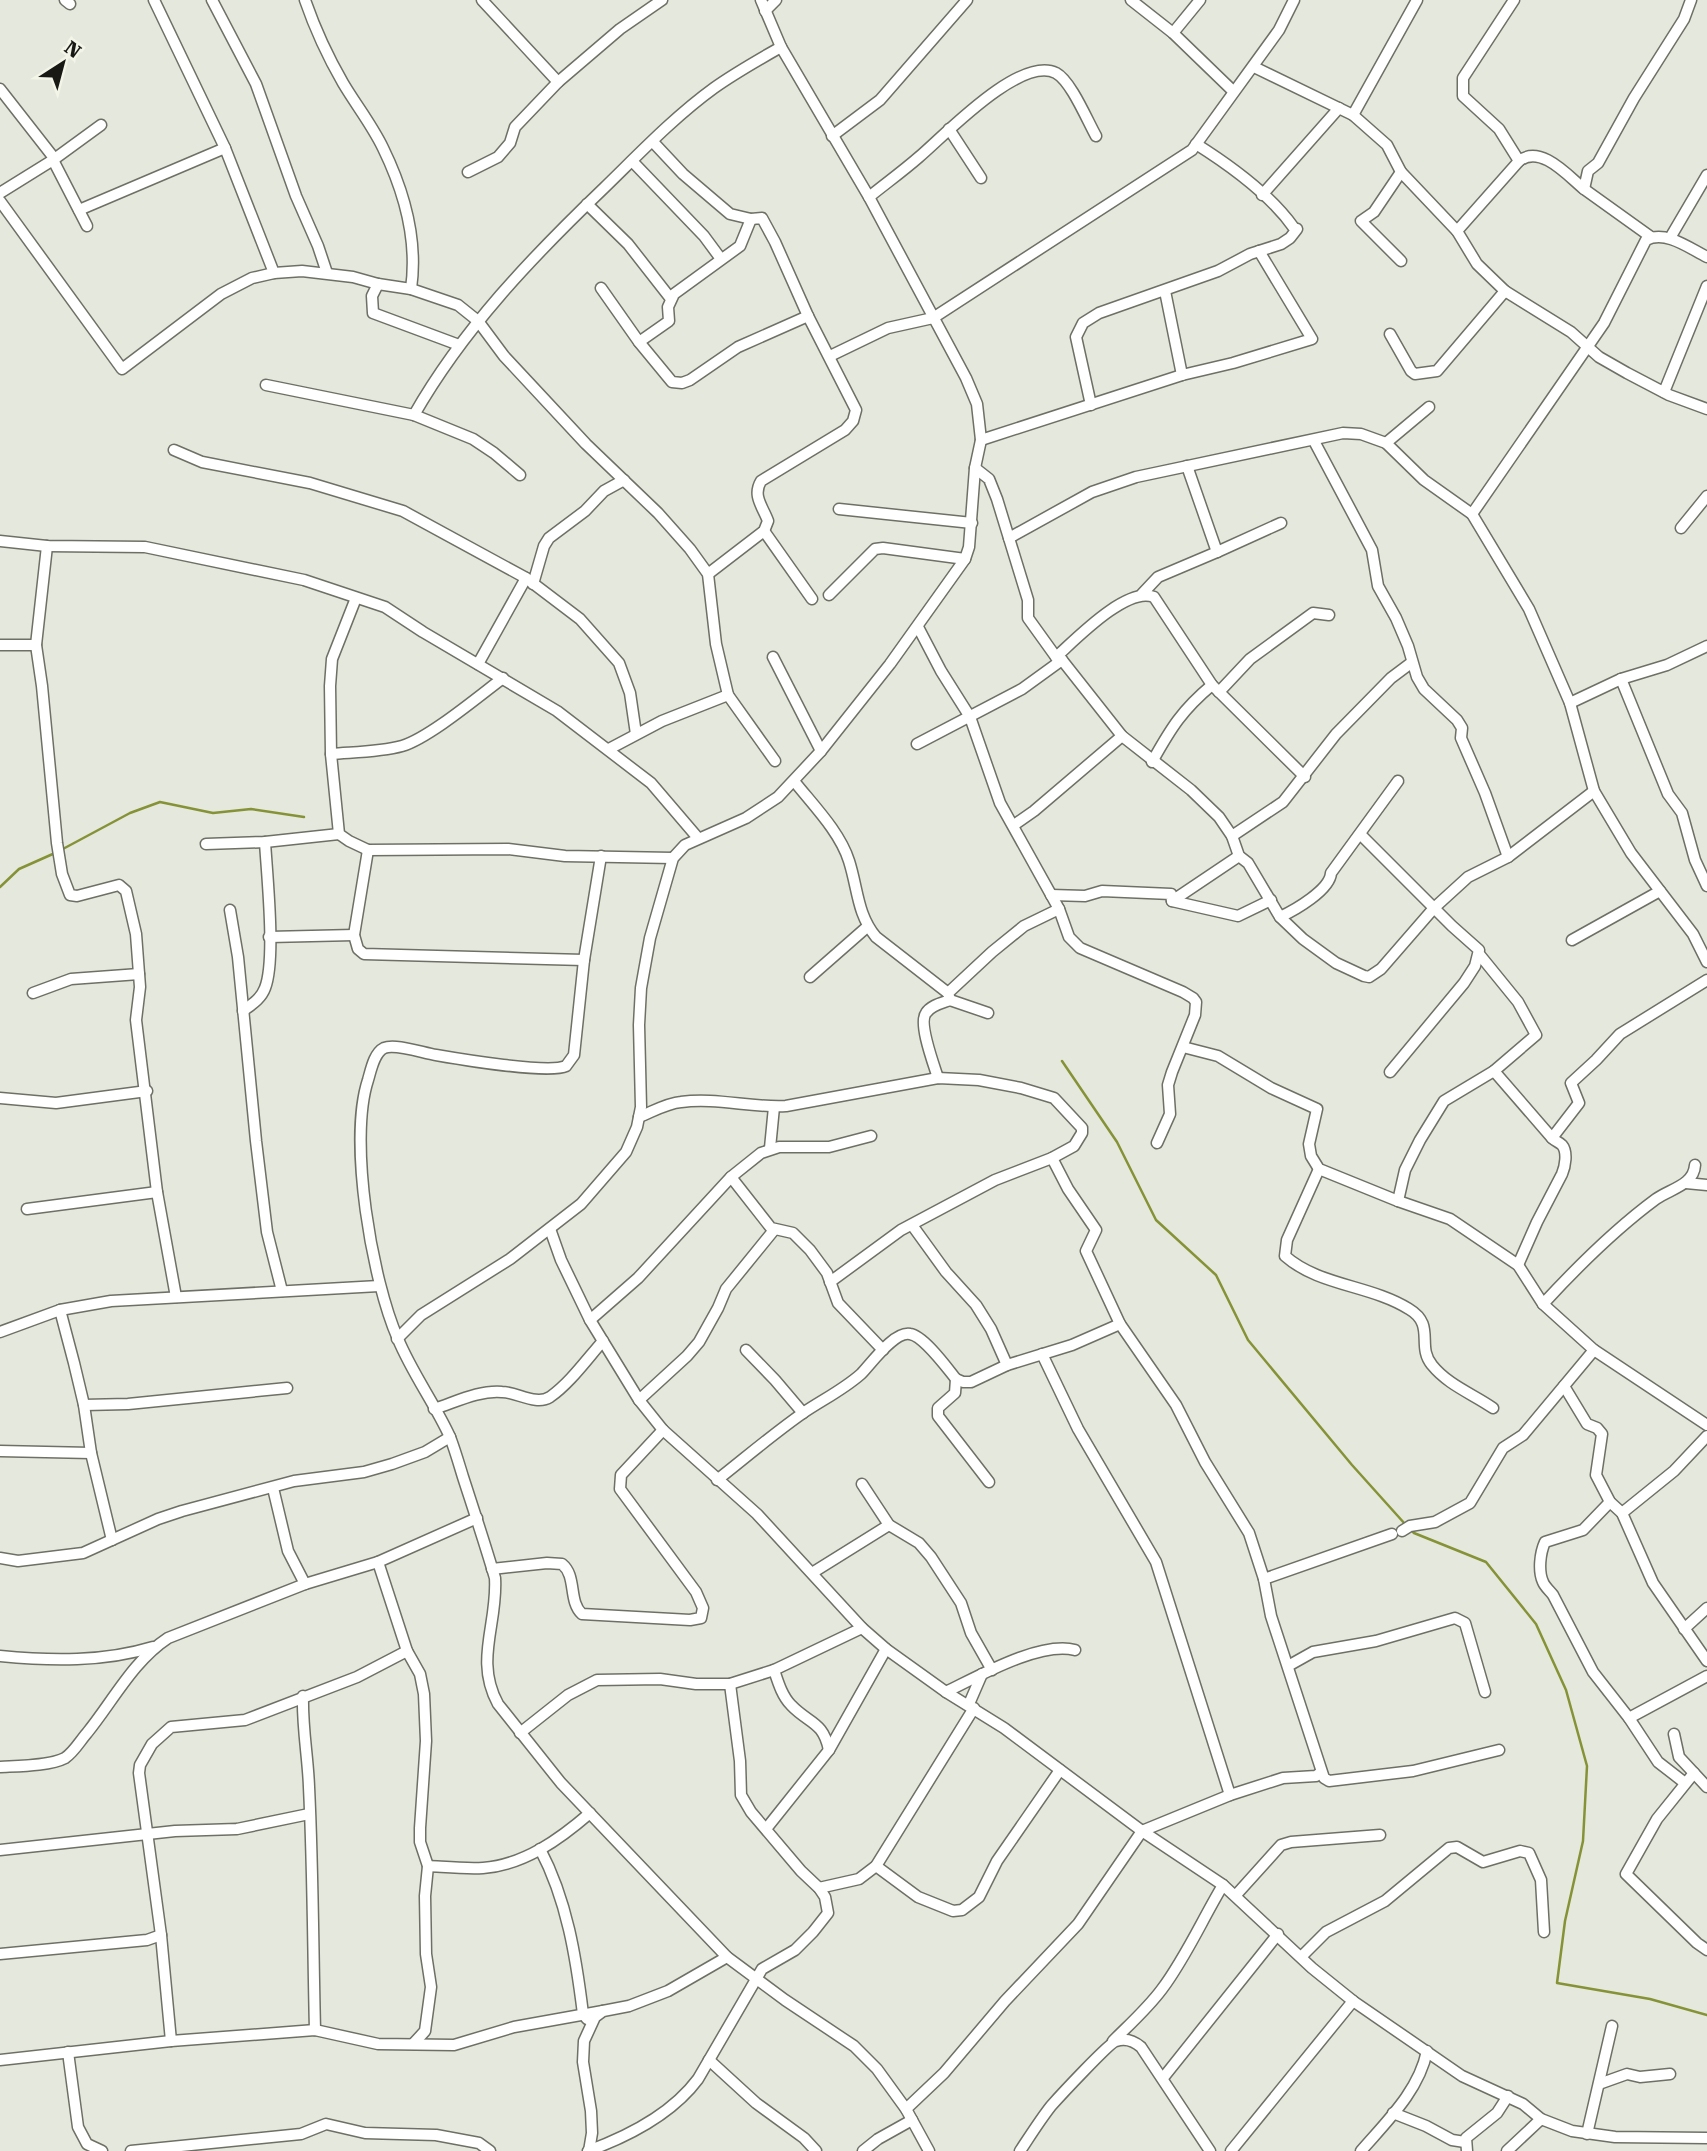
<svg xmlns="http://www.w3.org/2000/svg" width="1707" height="2151" font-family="'Roboto Serif',serif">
  <rect width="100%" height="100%" fill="#e5e8dc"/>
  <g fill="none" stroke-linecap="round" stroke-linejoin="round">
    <g stroke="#869236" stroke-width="2.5">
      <path d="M61 850 130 813 160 802 213 813 251 809 304 817"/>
      <path d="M0 887 19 869 55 853"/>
      <path d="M1062 1061 1117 1142 1156 1220 1216 1275 1248 1340 1352 1465 1405 1524"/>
      <path d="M1410 1529 1414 1533 1486 1562 1536 1624 1566 1690 1587 1766 1583 1841 1565 1921 1557 1983 1650 1999 1707 2015"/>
    </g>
    <g stroke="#6e7065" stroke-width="13">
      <g id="minor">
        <path d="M65 0 70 4"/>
        <path d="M154 0 225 148 274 273"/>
        <path d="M212 0 256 84 296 196 318 246 327 273"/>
        <path d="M305 0C315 29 328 57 343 83 356 105 372 125 383 148 405 193 418 240 411 289"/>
        <path d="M482 0 558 82"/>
        <path d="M1131 0 1173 33 1233 91"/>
        <path d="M1514 0 1463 78V96L1499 129 1519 161"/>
        <path d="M765 11 776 0"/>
        <path d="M1173 33 1200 0"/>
        <path d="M1254 67 1353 115 1387 145 1401 172 1457 231 1477 264 1505 291 1571 332 1599 357 1627 373 1669 395 1707 409"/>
        <path d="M0 89 54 158"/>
        <path d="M1353 115 1417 0"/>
        <path d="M949 129 981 178"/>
        <path d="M832 136 880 100 967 0"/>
        <path d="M653 142 683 174 730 214 751 219 762 218 775 242 808 316 856 410 853 421 845 430 761 481C752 496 763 507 768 521L764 531 708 574"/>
        <path d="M53 160 87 226"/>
        <path d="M632 161 704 236 721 259"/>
        <path d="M468 172 498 157 510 143 515 127 558 82 620 29 662 0"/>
        <path d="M1584 189 1651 237"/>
        <path d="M0 193 53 160 101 125"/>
        <path d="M1262 195 1339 108"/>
        <path d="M869 197C885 184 903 171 919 157 944 136 1020 55 1056 73 1071 81 1087 120 1096 136"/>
        <path d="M0 201 122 369 221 294 252 278 274 273 302 271 353 277 378 284 411 289 458 305 478 321 504 356 586 444 658 513 690 549 708 574 716 644 728 695 662 721 609 749"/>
        <path d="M587 204 628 244 671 299"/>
        <path d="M79 210 225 148"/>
        <path d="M1457 231 1519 161C1541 144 1568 176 1584 189L1588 171 1598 163 1634 98 1684 19 1691 0"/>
        <path d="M1670 238 1707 175"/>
        <path d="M1401 261 1361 221 1374 212 1401 172"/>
        <path d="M378 284 372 296 373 313 459 345"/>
        <path d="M601 288 639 342 672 382 682 383 690 380 738 347 808 316"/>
        <path d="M1165 291 1182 375"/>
        <path d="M1390 334 1411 371 1415 374 1437 371 1505 291"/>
        <path d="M639 342 669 321 668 307 674 294 740 246 751 219"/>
        <path d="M830 356 888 328 933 318 1192 150 1279 30 1294 0"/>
        <path d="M266 385 414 415 473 439 494 453 520 475"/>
        <path d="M1664 392 1707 286"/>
        <path d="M1091 405 1076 337 1083 323 1099 313 1218 271 1250 254 1281 244 1290 238 1297 229 1294 228C1270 194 1231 166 1196 144"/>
        <path d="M414 415C463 329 532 257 604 188 639 154 674 117 714 88 735 73 758 60 781 47"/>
        <path d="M981 440 1182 375 1233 363 1312 339 1259 251"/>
        <path d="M1314 441 1372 550 1378 586 1396 618 1408 646 1417 677 1424 689 1457 720 1462 728 1461 738 1485 793 1508 857"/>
        <path d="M1386 443 1429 407"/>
        <path d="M174 450 202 462 310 483 403 511 526 578 580 619 619 663 630 693 636 734"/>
        <path d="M1187 466 1217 552 1281 523"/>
        <path d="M975 468 989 479 997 499 1028 600V618L1056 657 1062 660 1122 736 1191 790 1219 817 1232 836 1239 856 1248 863 1280 917 1303 939 1336 963 1364 976 1369 977 1381 969 1434 908 1468 877 1508 857 1594 791"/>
        <path d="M839 509 972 523"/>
        <path d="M1472 514 1604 323 1646 240C1666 230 1689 248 1707 257"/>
        <path d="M1681 528 1707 496"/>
        <path d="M764 531 812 599"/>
        <path d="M1009 538 1092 492 1136 477 1343 433 1361 434 1386 443 1424 480 1472 514 1529 609 1570 703 1594 791 1631 853 1693 934 1707 962"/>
        <path d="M0 541 47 546 145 547 304 580 385 607 423 632 557 711 651 783 698 838"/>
        <path d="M47 546 36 645 42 686 57 843 62 874 70 895 77 896 119 885 126 891 136 934 140 987 136 1020 157 1192 176 1297"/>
        <path d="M533 584 544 546 549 538 585 511 604 491 624 480"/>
        <path d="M1142 594 1158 577 1217 552"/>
        <path d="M829 595 875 549 883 548 965 559"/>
        <path d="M356 598 332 659 330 686 331 754 339 834 349 841 368 850 508 849 565 856 673 858"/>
        <path d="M918 627 941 671 970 717 1000 803 1059 909 1069 937 1080 948 1183 992 1193 998 1196 1002 1195 1015 1172 1072 1168 1085 1170 1114 1157 1143"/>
        <path d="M0 645H36"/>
        <path d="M773 657 821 751"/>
        <path d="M1056 657C1076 639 1127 586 1154 597L1212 685 1305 777"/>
        <path d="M478 664 526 578"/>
        <path d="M1621 679 1668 794 1682 813 1695 860 1707 886"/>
        <path d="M1219 692 1250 659 1313 613 1329 615"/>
        <path d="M728 695 775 761"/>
        <path d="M1570 703 1621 679 1667 665 1707 646"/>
        <path d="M917 744 1022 689 1062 660"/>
        <path d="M331 754C355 752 380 752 402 746 429 738 479 696 503 678"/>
        <path d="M1152 762C1171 728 1182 710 1212 685"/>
        <path d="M794 781C813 805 840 832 849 861 858 889 857 914 876 937L948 993"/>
        <path d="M1014 825 1034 811 1122 736"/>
        <path d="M1360 834 1452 926 1479 950 1475 966 1464 983 1390 1072"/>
        <path d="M1232 836 1283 802 1336 734 1391 678 1411 663"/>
        <path d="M206 844 265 842 339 834"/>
        <path d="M368 850 354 935 358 949 364 954 584 960"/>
        <path d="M601 856 584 960 574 1055 566 1066C549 1074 459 1059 436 1055 423 1053 395 1043 384 1048 374 1053 371 1070 368 1080 348 1141 372 1280 398 1339 412 1373 435 1404 450 1437 455 1450 459 1464 463 1477 474 1511 485 1544 495 1578 498 1624 474 1660 498 1704L561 1783 727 1957 785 2000 854 2046 877 2069 906 2109 929 2151"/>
        <path d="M1051 895 1085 896 1102 891 1171 894 1172 901 1239 856"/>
        <path d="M1172 901 1238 916 1271 900"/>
        <path d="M230 910 238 957 256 1141 267 1232 282 1291"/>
        <path d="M1280 917C1295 910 1330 890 1331 873L1398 781"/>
        <path d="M269 937 354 935"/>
        <path d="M1572 940 1660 891"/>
        <path d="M810 977 867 927"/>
        <path d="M33 993 71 979 139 974"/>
        <path d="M950 1000 988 1013"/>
        <path d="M243 1011C251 1005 261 999 265 988 276 960 267 876 265 842"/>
        <path d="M1183 1047 1218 1056 1271 1088 1317 1109 1309 1144 1311 1156 1319 1169 1398 1201 1450 1219 1518 1265 1543 1304 1594 1350 1707 1425"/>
        <path d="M1494 1071 1552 1138C1555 1141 1559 1142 1562 1145 1568 1152 1565 1167 1562 1174L1537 1222 1518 1265"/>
        <path d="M938 1078C934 1065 918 1023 926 1013 931 1005 942 1003 950 1000L948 993 992 952 1024 926 1059 909"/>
        <path d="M0 1098 56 1103 147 1091"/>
        <path d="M639 1117C652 1112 667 1103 681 1102 716 1097 751 1108 786 1106L938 1078 979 1080 1021 1088 1054 1098 1082 1128V1133L1074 1146 1052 1158 995 1180 901 1230 830 1282"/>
        <path d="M1552 1138 1579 1103 1571 1083 1596 1060 1620 1034 1707 980"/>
        <path d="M770 1148 774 1107"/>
        <path d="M1052 1158 1068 1189 1096 1230 1086 1251 1120 1324 1176 1405 1205 1462 1249 1533 1264 1579 1271 1616 1324 1778 1329 1781 1413 1771 1499 1750"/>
        <path d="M1319 1169 1287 1240 1285 1256C1319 1286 1371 1285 1409 1309 1436 1325 1416 1346 1432 1365 1448 1385 1473 1394 1493 1408"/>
        <path d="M731 1177 771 1228 793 1233 810 1250 827 1273 838 1303 883 1350"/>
        <path d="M1686 1183 1707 1185"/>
        <path d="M1398 1201 1405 1170 1420 1140 1444 1101 1494 1071 1536 1035 1518 1002 1479 954"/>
        <path d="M27 1209 157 1192"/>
        <path d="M912 1225 946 1272 976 1305 991 1329 1007 1365"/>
        <path d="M550 1229 561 1260 590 1320 639 1400 663 1430 757 1514 862 1628 886 1649 946 1692 1004 1728 1142 1831 1223 1885 1312 1968 1353 2001 1462 2076 1523 2104 1541 2119 1572 2131 1615 2137 1707 2138"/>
        <path d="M1543 1304C1578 1266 1614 1230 1656 1199 1670 1189 1694 1185 1695 1165"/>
        <path d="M60 1310 74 1363 84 1405 91 1453 112 1540"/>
        <path d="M590 1320 638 1278 731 1177 761 1153 779 1147H829L871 1136"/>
        <path d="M0 1332 60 1310 111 1301 379 1286"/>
        <path d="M397 1339 421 1315 510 1259 581 1204 626 1152 637 1127 641 1107 639 1025 641 988 650 938 673 858 685 845 746 818 778 797 821 751 890 664 965 559 969 547 975 468 981 440 977 404 966 378 869 197 781 47 761 0"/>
        <path d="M746 1350 775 1380 803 1413"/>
        <path d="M1042 1354 1078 1429 1156 1562 1230 1795"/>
        <path d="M956 1379 955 1393 938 1408V1416L989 1482"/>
        <path d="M1564 1386 1587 1424 1597 1428 1602 1434 1596 1475 1610 1502 1622 1513 1653 1583 1707 1661"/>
        <path d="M639 1400 687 1356 699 1342 718 1308 726 1289 774 1230"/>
        <path d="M84 1405 128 1404 287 1388"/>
        <path d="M434 1409C456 1402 479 1390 502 1392 517 1392 536 1406 550 1397 570 1383 587 1359 603 1341"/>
        <path d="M0 1451 91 1453"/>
        <path d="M717 1480C745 1458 773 1434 803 1413 822 1400 843 1390 861 1374 871 1364 894 1331 910 1334 924 1336 947 1368 956 1379L963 1382H971L1007 1365 1072 1345 1120 1324"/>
        <path d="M862 1484 889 1525 919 1543 931 1557 961 1603 971 1633 992 1670"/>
        <path d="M273 1488 288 1551 305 1584"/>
        <path d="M1610 1502 1583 1530 1545 1542C1540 1553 1538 1571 1543 1582 1545 1587 1550 1591 1553 1595L1593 1672 1629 1718 1658 1762 1685 1783"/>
        <path d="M1622 1513 1674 1471 1707 1436"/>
        <path d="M1402 1531 1410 1526 1435 1522 1470 1503 1503 1448 1523 1435 1594 1350"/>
        <path d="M0 1558 18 1561 83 1553 158 1519 182 1511 294 1481 364 1472 392 1464 425 1452 450 1437"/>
        <path d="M378 1562 407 1651 420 1674 424 1694 426 1741 420 1828V1842L428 1866 425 1896 426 1954 431 1987 425 2031 414 2043"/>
        <path d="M492 1569 547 1563 562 1564C577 1576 568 1601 582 1614L690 1620 701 1618 703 1608 696 1592 620 1489 621 1475 663 1430"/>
        <path d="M812 1573 889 1525"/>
        <path d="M1264 1579 1392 1534"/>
        <path d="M1684 1629 1707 1608"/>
        <path d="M0 1656C51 1661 104 1662 153 1647"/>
        <path d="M1288 1666 1313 1652 1376 1641 1455 1618 1465 1623 1485 1692"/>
        <path d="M774 1670C778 1682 782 1696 791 1705 809 1724 823 1721 829 1750"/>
        <path d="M946 1692C979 1676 1040 1641 1075 1650"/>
        <path d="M303 1696C302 1727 308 1757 309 1787 313 1868 313 1949 315 2030"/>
        <path d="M969 1704 982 1674"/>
        <path d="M1629 1718 1707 1676"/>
        <path d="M520 1733 568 1695 597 1680 660 1679 696 1684H730L774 1670 862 1628"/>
        <path d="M1674 1734 1679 1757 1707 1787"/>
        <path d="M0 1767C17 1766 50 1766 65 1758 74 1752 80 1741 87 1733 113 1701 133 1661 168 1638L305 1584 378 1562 477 1518"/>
        <path d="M1694 1773 1657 1819 1626 1874 1697 1943 1707 1950"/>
        <path d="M766 1829 829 1750 886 1649"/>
        <path d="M540 1849C567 1900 576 1957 583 2014L587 2019"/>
        <path d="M0 1850 175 1831 237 1829 309 1814"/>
        <path d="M428 1866C446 1867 465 1869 483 1868 524 1865 560 1839 590 1813"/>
        <path d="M876 1866 918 1897 953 1911 962 1910 979 1897 997 1861 1060 1770"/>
        <path d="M819 1888 859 1879 876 1866 974 1708"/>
        <path d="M1236 1895 1281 1845 1291 1842 1380 1835"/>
        <path d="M0 1954 147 1940 161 1935"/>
        <path d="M1301 1957 1326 1932 1385 1901 1449 1848 1457 1847 1483 1862 1520 1851 1529 1853 1541 1880 1544 1932"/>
        <path d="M171 2041 161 1935 139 1773 140 1765 152 1744 171 1727 245 1720 357 1677 407 1651"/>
        <path d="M1113 2041C1130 2024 1148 2008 1162 1989 1186 1957 1202 1920 1223 1885"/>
        <path d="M68 2052 78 2127 87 2144 102 2151"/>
        <path d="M0 2060 171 2041 315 2030 378 2044 454 2045 514 2027 603 2011"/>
        <path d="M709 2060 756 2103 804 2138 816 2151"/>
        <path d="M1163 2078 1278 1934"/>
        <path d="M1599 2084 1627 2074 1640 2077 1670 2074"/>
        <path d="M906 2109 944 2073 1005 2001 1078 1924 1142 1831 1230 1795 1283 1778 1316 1776 1320 1773"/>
        <path d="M1393 2113 1426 2126 1452 2140 1465 2142"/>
        <path d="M1587 2134 1612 2026"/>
        <path d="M131 2151 301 2134 326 2124 365 2133 436 2135 479 2143 490 2151"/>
        <path d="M588 2151C629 2136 672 2114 698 2079L762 1969 795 1950 813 1932 828 1913 825 1897 819 1888 801 1871 751 1812 741 1795 740 1761 730 1684"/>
        <path d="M589 2151 592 2133 591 2111 583 2062 584 2041 595 2017 603 2011 629 2006 668 1991 727 1957"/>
        <path d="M863 2151 878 2139 912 2120"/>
        <path d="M1020 2151C1030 2136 1040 2120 1051 2106 1059 2097 1109 2043 1116 2041 1125 2038 1133 2040 1141 2047L1210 2151"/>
        <path d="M1231 2151 1353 2001"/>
        <path d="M1361 2151C1386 2122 1419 2091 1427 2051"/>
        <path d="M1467 2151 1466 2138 1497 2113 1508 2096"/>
        <path d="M1507 2151 1541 2119"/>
      </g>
    </g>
    <use href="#minor" stroke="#fff" stroke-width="10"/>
  </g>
  <g transform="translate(63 63) rotate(36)" stroke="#f3f5e9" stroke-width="5" paint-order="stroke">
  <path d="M0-5L12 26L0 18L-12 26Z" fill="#181914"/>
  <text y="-10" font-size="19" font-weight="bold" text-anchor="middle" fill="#181914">N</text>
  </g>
</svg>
